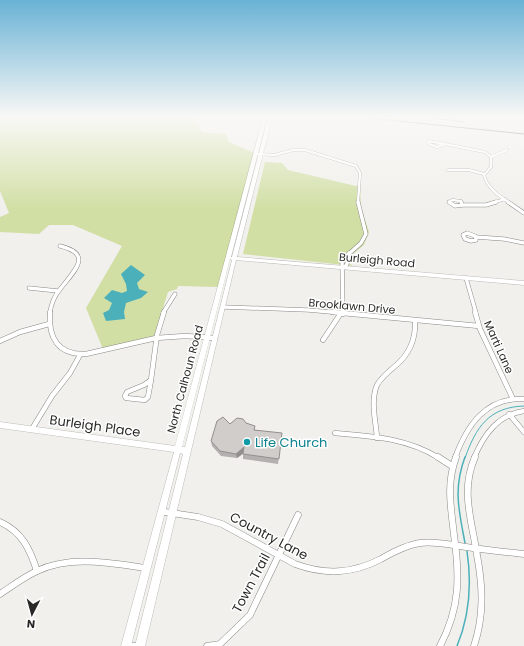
<svg xmlns="http://www.w3.org/2000/svg" width="524" height="646" font-family="Poppins,sans-serif">
  <rect width="100%" height="100%" fill="#f1f0ec"/>
  <g fill="#d1dfa5">
    <path d="M0 118H194L202 132 226 134 229 142 254 153 218 287 178 286 177 289 168 292 155 334 153 337 103 349 86 308 122 246 73 225H49L39 234 0 232V217L9 213 0 191Z"/>
    <path d="M265 162 282 163 288 170 360 187 361 207 369 232 364 245 349 257V263L353 266 243 254Z"/>
  </g>
  <path fill="#4bb0b9" d="M131 265 145 275 137 283 139 289 148 292 141 298 126 303 124 312 125 319 106 321 103 313 109 310 112 303 104 298 112 290 122 293 127 291 126 284 121 274Z"/>
  <g fill="none" stroke-linecap="round" stroke-linejoin="round">
    <path stroke="#4bb0b9" stroke-width="1" d="M465 458C476 427 489 407 524 406"/>
    <g stroke="#4bb0b9" stroke-width="1.5">
      <path d="M465 543C459 511 453 489 465 457"/>
      <path d="M457 646C470 615 472 585 467 551"/>
    </g>
    <g stroke="#888885" stroke-width="3">
      <g id="street-far3">
        <path d="M495 118V120"/>
        <path d="M428 141 445 144 437 147 429 144Z"/>
        <path d="M445 144 485 152 491 157V167L484 175C487 188 499 196 510 203"/>
        <path d="M256 154 275 155 293 150H305L356 166 360 173 358 203"/>
        <path d="M491 157 507 150"/>
        <path d="M448 170H469L484 174"/>
        <path d="M450 203 449 202 452 200 461 201V203"/>
        <path d="M492 203 505 199"/>
      </g>
    </g>
    <g stroke="#888885" stroke-width="4.5">
      <g id="street-far2">
        <path d="M449 202 455 206 462 205 461 202"/>
        <path d="M508 202 524 213"/>
        <path d="M462 205H486L496 202"/>
        <path d="M467 233 475 236 476 240 471 241 465 239 463 235Z"/>
        <path d="M476 237 504 239 524 243"/>
        <path d="M344 268 347 264 349 253"/>
        <path d="M466 278 476 313"/>
        <path d="M29 288 58 291"/>
        <path d="M223 307 308 310 342 313"/>
        <path d="M50 313C51 304 55 295 61 288 74 271 94 254 60 246"/>
        <path d="M163 313 175 294"/>
        <path d="M343 313 342 260 361 243 366 234 358 202"/>
      </g>
    </g>
    <g stroke="#888885" stroke-width="5.5">
      <g id="street-far1">
        <path d="M50 312C48 338 58 355 86 354L156 338 185 336 215 338"/>
        <path d="M332 312 479 326"/>
        <path d="M343 312V314"/>
        <path d="M475 312 480 329 513 399"/>
        <path d="M323 340 341 313"/>
        <path d="M0 341 20 332 49 324"/>
        <path d="M151 380 157 335 164 312"/>
        <path d="M151 380 148 397 145 400 126 398 125 396 127 392 144 385Z"/>
        <path d="M509 414 524 432"/>
        <path d="M32 429 52 396 70 373 80 355"/>
        <path d="M335 433C372 436 407 438 439 458"/>
        <path d="M377 438C376 421 370 402 377 385 381 378 388 372 394 367 409 355 416 340 415 321"/>
        <path d="M455 458C467 425 486 397 524 399"/>
        <path d="M474 458C484 434 498 415 524 411"/>
      </g>
    </g>
    <g stroke="#888885" stroke-width="7">
      <g id="street">
        <path d="M438 457 452 466"/>
        <path d="M165 512 198 517 222 524 295 564C325 575 352 574 381 559 393 552 406 545 420 543 435 541 451 545 466 547 485 550 505 552 524 554"/>
        <path d="M0 522C22 532 30 549 37 571"/>
        <path d="M0 594C12 586 24 577 37 571 71 555 110 563 146 568"/>
        <path d="M127 645 135 646"/>
        <path d="M207 646 220 644 250 615 298 515"/>
        <path d="M440 646C460 608 460 577 454 535 451 507 446 485 456 457"/>
        <path d="M474 646C484 616 483 587 477 555 472 521 460 491 475 457"/>
      </g>
    </g>
    <g stroke="#888885" stroke-width="0.5">
      <path id="secondary" d="M263 118H267L231 257H232L268 118H272L237 257 524 281V285L236 260 145 646H135L183 454 180 453 131 646H121L174 452 0 428V422L175 446ZM230 259 232 260 185 447H182Z"/>
    </g>
    <use href="#street-far3" stroke="#fff" stroke-width="2.5"/>
    <use href="#street-far2" stroke="#fff" stroke-width="3.5"/>
    <use href="#street-far1" stroke="#fff" stroke-width="4.5"/>
    <use href="#street" stroke="#fff" stroke-width="6"/>
    <use href="#secondary" fill="#fff" fill-rule="evenodd"/>
    <g stroke="#484845" stroke-width="1">
      <path d="M369 118 524 134"/>
      <path d="M434 118 464 122"/>
    </g>
  </g>
  <path fill="#b3b0af" d="M246 423 255 426V430L281 439 278 464 243 459V454L237 458 221 456 212 446 211 441 230 424Z"/>
  <path fill="#92908e" d="M244 447 245 452 237 458 236 454Z"/>
  <path fill="#d0cdcb" stroke="#92908e" d="M223 417 230 424 237 418 243 419 246 423 255 426 254 430 282 433 279 459 243 454 244 447 236 454 220 451 211 441 217 421Z"/>
  <linearGradient id="sky" x2="0" y2="1"><stop stop-color="#69b2d5"/><stop offset="0.56" stop-color="#f9f8f6"/><stop offset="1" stop-color="#f9f8f6" stop-opacity="0"/></linearGradient>
  <rect width="524" height="209" fill="url(#sky)"/>
  <circle fill="#0f9aa8" stroke="#fff" stroke-width="1.5" cx="247" cy="442" r="4"/>
  <g text-anchor="middle" dominant-baseline="central" stroke-width="3" stroke-linejoin="round" paint-order="stroke">
    <g font-size="11" fill="#292927" stroke="#fff">
      <text transform="translate(377 260) rotate(5)">Burleigh Road</text>
      <text transform="translate(352 306) rotate(5)">Brooklawn Drive</text>
      <text transform="translate(499 347) rotate(66)">Marti Lane</text>
      <text transform="translate(185 379) rotate(-75)">North Calhoun Road</text>
    </g>
    <g font-size="13" fill="#292927" stroke="#fff">
      <text transform="translate(95 426) rotate(8)">Burleigh Place</text>
      <text transform="translate(269 536) rotate(28)">Country Lane</text>
      <text transform="translate(251 583) rotate(-62)">Town Trail</text>
    </g>
    <g font-size="13" fill="#0d838f" stroke="#fff" text-anchor="start">
      <text x="255" y="442">Life Church</text>
    </g>
  </g>
  <g transform="translate(32 614) rotate(186)" stroke="#ffffff" stroke-width="3" paint-order="stroke">
  <path d="M0-3L7 15L0 10L-7 15Z" fill="#292927"/>
  <text y="-6" font-size="11" font-weight="bold" text-anchor="middle" fill="#292927">N</text>
  </g>
</svg>
